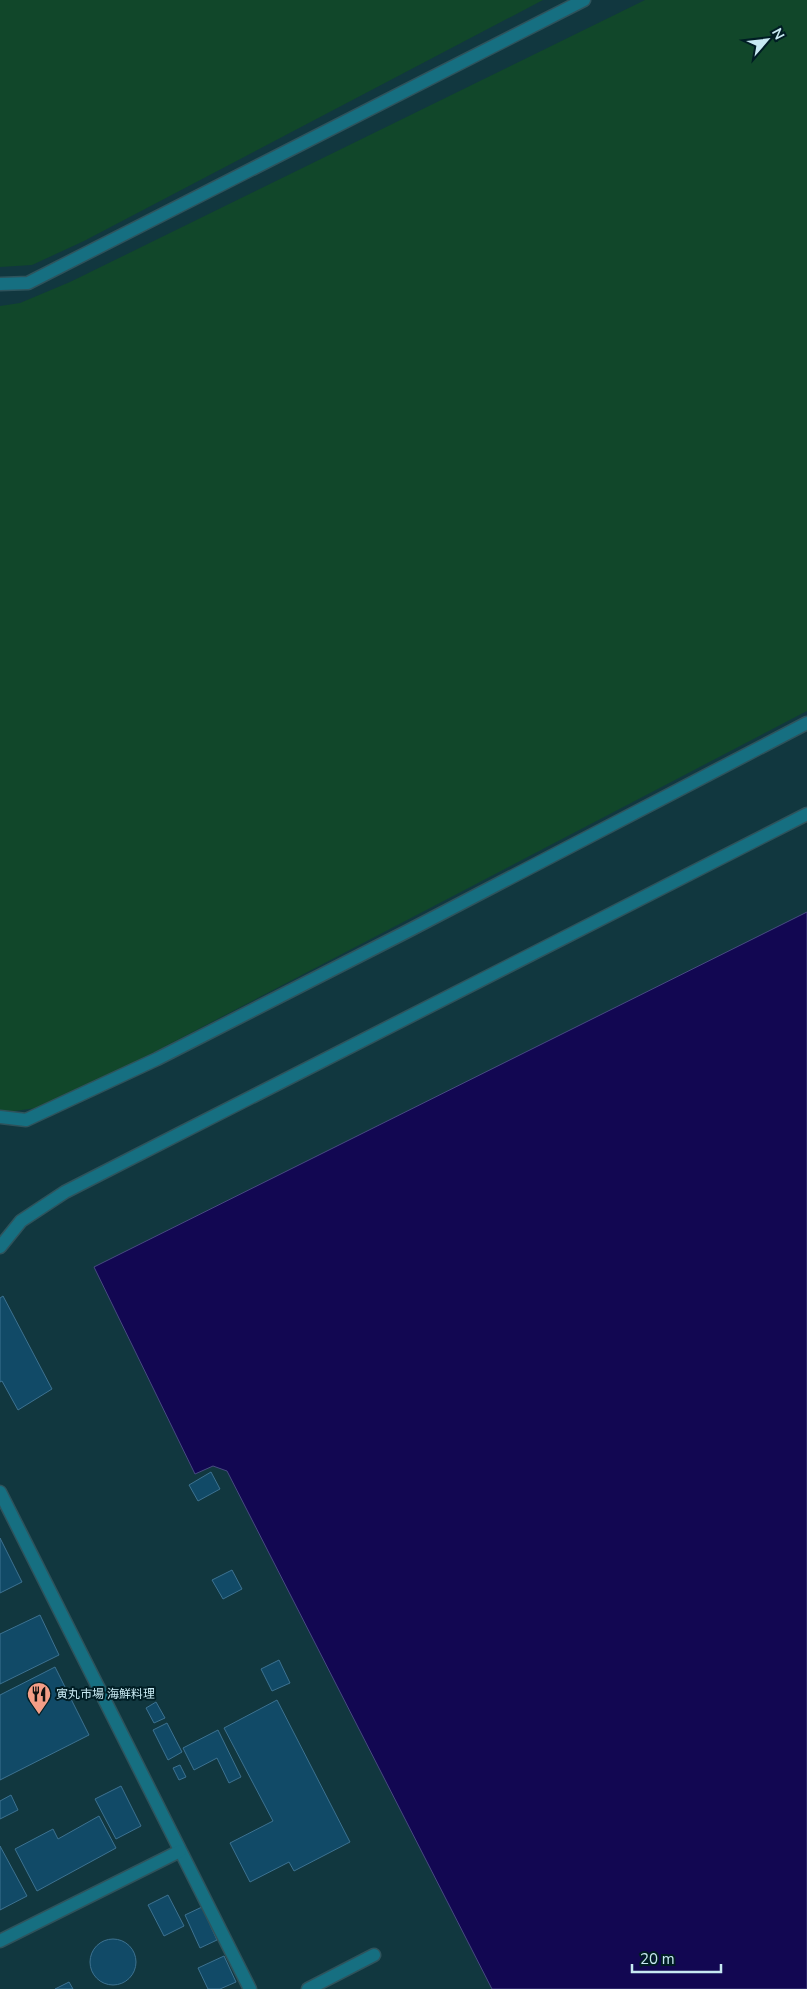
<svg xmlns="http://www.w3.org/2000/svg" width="807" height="1989" font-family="'Nunito Sans','Noto Sans JP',sans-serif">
  <rect width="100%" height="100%" fill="#11373f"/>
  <g fill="#11472a">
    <path d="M0 0H543L84 241 32 265 0 267Z"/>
    <path d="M645 0H807V711L51 1106 0 1113V306L20 303 70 282Z"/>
  </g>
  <path fill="#120752" stroke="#484b82" d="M807 912V1989H492L227 1471 213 1466 195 1474 94 1267Z"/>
  <g fill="#114a67" stroke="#3d7291">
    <path d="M3 1296 52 1389 18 1410 2 1381 0 1382V1298Z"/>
    <path d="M211 1472 220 1489 198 1501 189 1485Z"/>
    <path d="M0 1538 22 1582 0 1593Z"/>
    <path d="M232 1570 242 1589 223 1599 212 1580Z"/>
    <path d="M40 1615 59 1655 0 1684V1634Z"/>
    <path d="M279 1660 290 1683 272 1691 261 1669Z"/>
    <path d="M55 1667 89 1735 0 1780V1695Z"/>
    <path d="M277 1700 350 1842 294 1871 289 1862 250 1882 230 1843 273 1821 224 1728Z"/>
    <path d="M156 1702 165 1718 154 1723 146 1708Z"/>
    <path d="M167 1723 182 1752 168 1760 153 1730Z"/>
    <path d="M218 1730 241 1777 229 1783 217 1758 194 1770 183 1748Z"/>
    <path d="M180 1765 186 1777 179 1780 173 1768Z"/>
    <path d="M121 1786 141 1826 116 1839 95 1799Z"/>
    <path d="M11 1795 18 1810 0 1819V1801Z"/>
    <path d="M99 1816 116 1848 37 1891 15 1849 53 1829 58 1839Z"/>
    <path d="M0 1846 27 1896 0 1910Z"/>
    <path d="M168 1895 184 1926 164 1936 148 1905Z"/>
    <path d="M202 1907 217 1940 200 1948 185 1915Z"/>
    <circle cx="113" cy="1962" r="23"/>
    <path d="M224 1956 236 1982 220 1989H208L198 1968Z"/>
    <path d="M69 1982 73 1989H55Z"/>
  </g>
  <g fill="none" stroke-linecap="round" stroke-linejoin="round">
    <g stroke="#2e535c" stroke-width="15">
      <g id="minor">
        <path d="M0 284 28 283 584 0"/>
        <path d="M0 1117 26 1120 157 1059 408 931 807 723"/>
        <path d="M0 1247 21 1221 65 1192 807 814"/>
        <path d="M0 1492 250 1989"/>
        <path d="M0 1941 180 1851"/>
        <path d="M308 1989 374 1955"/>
      </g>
    </g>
    <use href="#minor" stroke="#166f81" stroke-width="12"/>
  </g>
  <defs>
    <g id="restaurant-pin" transform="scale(1.25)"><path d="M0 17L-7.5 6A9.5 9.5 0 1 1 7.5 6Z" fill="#f49e87" stroke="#001d24"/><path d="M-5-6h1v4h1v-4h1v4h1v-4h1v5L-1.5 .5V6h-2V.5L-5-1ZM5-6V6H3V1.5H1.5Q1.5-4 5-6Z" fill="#111"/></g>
  </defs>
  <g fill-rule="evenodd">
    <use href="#restaurant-pin" x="39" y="1694"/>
  </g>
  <g text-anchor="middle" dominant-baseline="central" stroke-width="4" stroke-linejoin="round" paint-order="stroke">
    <g font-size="12" fill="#c7e9f2" stroke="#001d24" text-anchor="start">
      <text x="56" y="1694">寅丸市場 海鮮料理</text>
    </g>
  </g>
  <g transform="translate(767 40) rotate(62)" stroke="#001d24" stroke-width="4" paint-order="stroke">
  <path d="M0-4L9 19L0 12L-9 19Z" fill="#c7e9f2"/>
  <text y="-8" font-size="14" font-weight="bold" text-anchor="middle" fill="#c7e9f2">N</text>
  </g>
  <path d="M632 1964v8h89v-8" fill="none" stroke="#c7e9f2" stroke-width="2.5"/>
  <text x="640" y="1964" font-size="15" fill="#c7e9f2" stroke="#001d24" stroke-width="4" paint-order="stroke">20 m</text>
</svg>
